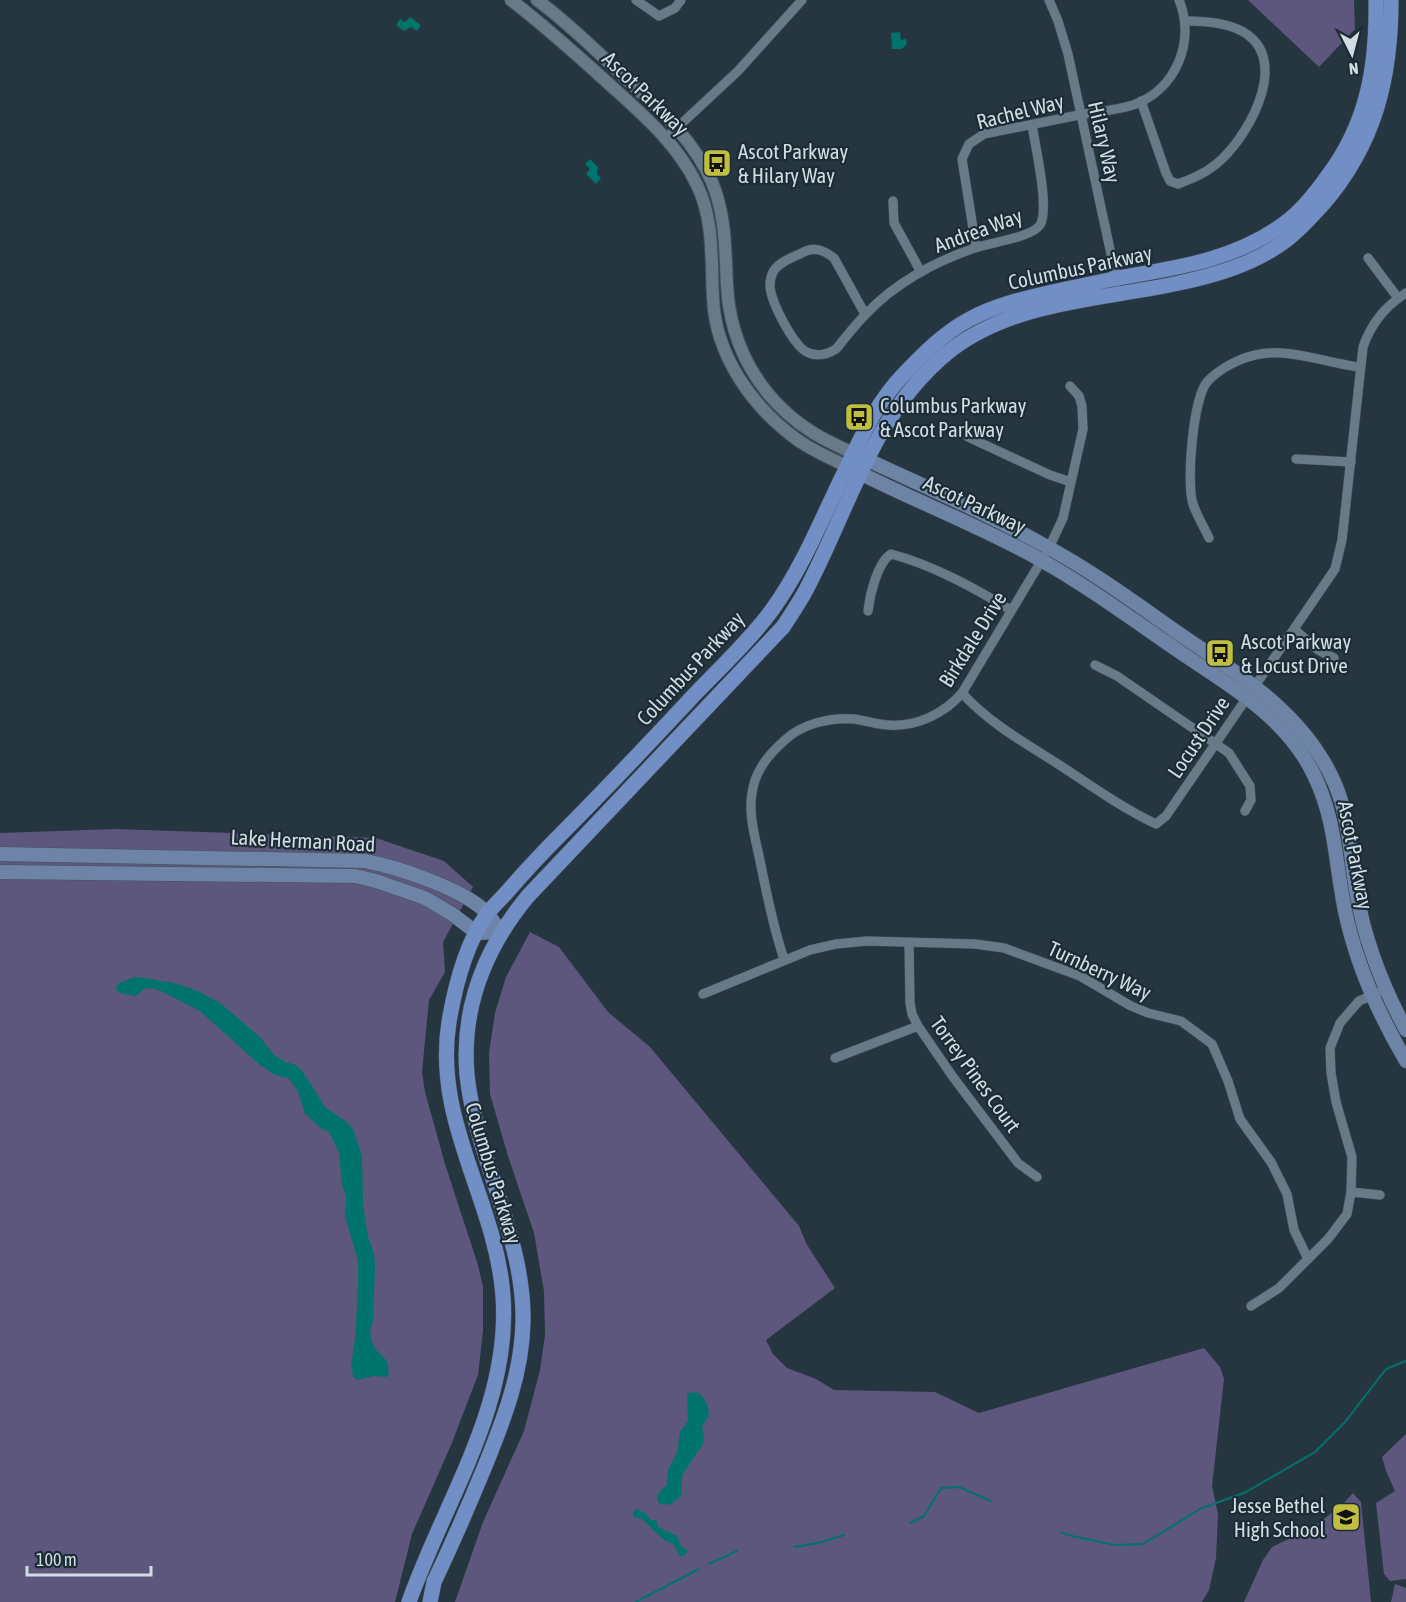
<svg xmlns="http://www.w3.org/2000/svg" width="1406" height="1602" font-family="'Asap Condensed',sans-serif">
  <rect width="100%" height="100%" fill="#263641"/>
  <g fill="#5d577d">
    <path d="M1248 0H1354L1355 29 1319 67Z"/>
    <path d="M115 829 376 838 444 861 473 887 443 942 445 972 429 1000 422 1072 425 1092 445 1164 477 1262 483 1286V1331L478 1375 451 1445 412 1534 395 1602H0V833Z"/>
    <path d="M530 932 559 947 608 1012 650 1047 799 1226 807 1245 835 1288 766 1340 773 1354 787 1368 816 1379 834 1390 935 1392 979 1413 1204 1348 1220 1367 1224 1379 1212 1486 1218 1514 1216 1558 1209 1590 1202 1602H455L483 1522 524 1431 540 1370 545 1335 544 1291 534 1233 508 1156 490 1094 489 1053 495 1013 506 977Z"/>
    <path d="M1406 1434V1579L1390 1581 1384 1574 1376 1503 1395 1491 1386 1471 1382 1457Z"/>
    <path d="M1353 1493 1361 1502 1371 1602H1244L1263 1560 1272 1547 1313 1527 1341 1506Z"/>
    <path d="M1395 1584 1406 1588V1602H1391Z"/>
  </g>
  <g fill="#00736c">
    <path d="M410 17 421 25 417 31 411 27 404 31 396 25 400 19 405 22Z"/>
    <path d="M900 32 901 40 906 39 907 44 902 49H892L891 33Z"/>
    <path d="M590 159 598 167 597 174 601 178 596 184 586 174 590 169 585 164Z"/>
    <path d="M138 977 178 984 198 991 220 1003 260 1037 274 1055 285 1062 296 1065 303 1072 325 1107 348 1123 353 1129 362 1156 363 1204 368 1237 374 1253 375 1264 373 1321 370 1332 372 1343 377 1351 387 1361 389 1374 386 1377 374 1376 357 1380 353 1376 351 1365 355 1340 358 1288V1261L345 1216 346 1196 342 1185 339 1152 329 1132 322 1129 305 1114 298 1091 288 1078 275 1075 260 1065 200 1011 161 991 152 988 144 989 136 996 120 993 116 990 117 985C125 980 130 978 138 977Z"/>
    <path d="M695 1392 700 1394 707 1403 709 1416 702 1426 704 1438 703 1444 682 1475 681 1496C674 1503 667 1508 658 1502 656 1492 661 1491 667 1485L668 1470 677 1453 680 1432 688 1421 687 1395 688 1393Z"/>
    <path d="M636 1509 645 1513 651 1520H656L658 1527 677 1536 681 1546 688 1551 685 1555 680 1556 673 1544 663 1539 642 1519 634 1517 633 1512Z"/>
  </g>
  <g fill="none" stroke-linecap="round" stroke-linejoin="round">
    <g stroke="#00736c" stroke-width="2">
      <path d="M910 1523 924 1516 941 1488 959 1487 991 1501"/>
      <path d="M1061 1532 1072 1536 1115 1545 1143 1544 1200 1509 1246 1492 1315 1452 1345 1422 1386 1369 1406 1361"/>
      <path d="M794 1547 818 1543 844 1535"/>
      <path d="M709 1564 737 1551"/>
      <path d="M636 1602 699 1569"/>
    </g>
    <g stroke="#45525c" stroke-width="10">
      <g id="minor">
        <path d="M636 0 659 16 675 8 681 0"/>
        <path d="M1049 0 1058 21 1068 54 1117 282"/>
        <path d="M1141 101 1166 173 1170 181 1178 184C1191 179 1204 174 1215 165 1245 142 1290 66 1248 35 1232 23 1204 21 1186 21"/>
        <path d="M666 138 738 71 802 0"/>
        <path d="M893 201 894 223 921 272"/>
        <path d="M976 247 962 159 969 144 984 134C1014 128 1044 122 1074 116 1093 112 1114 111 1133 105 1176 90 1196 41 1179 0"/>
        <path d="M1368 258 1398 298"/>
        <path d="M865 314 834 258C822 249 813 246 800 254 790 258 778 263 773 272 771 276 770 281 770 286 771 302 794 348 809 353 819 357 828 354 836 349 846 337 855 325 866 314 895 283 936 261 975 248 991 242 1031 238 1040 225 1050 209 1035 145 1032 125"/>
        <path d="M968 437 1050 475 1071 482"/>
        <path d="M1296 459 1351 462"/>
        <path d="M1209 538C1204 527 1197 516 1193 504 1186 483 1193 399 1207 382 1219 369 1238 359 1255 355 1288 347 1326 363 1359 367"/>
        <path d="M868 611C870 595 877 563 891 554 933 565 974 588 1011 610"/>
        <path d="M1295 630 1318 650 1334 658"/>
        <path d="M1095 665 1117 676 1229 753 1250 786 1251 800 1245 811"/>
        <path d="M962 693C989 723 1025 743 1058 764 1090 785 1122 808 1156 824L1166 816 1335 569 1342 540 1363 347C1371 324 1385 306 1406 293"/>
        <path d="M909 943 910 1003 912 1014 918 1026 953 1077 1018 1163 1037 1177"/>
        <path d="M784 959C773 927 767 895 760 861 756 840 748 816 752 793 755 771 768 755 785 740 802 724 830 717 853 719 865 720 877 725 889 725 917 727 945 713 962 693L1049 548 1063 518 1083 429 1082 406 1079 396 1070 386"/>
        <path d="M703 994 810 950 836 944 867 941 975 944 1004 948 1080 976 1131 1006 1148 1013 1181 1021 1212 1044 1228 1081 1240 1119 1271 1162 1287 1194 1294 1230 1308 1259"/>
        <path d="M835 1058 918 1026"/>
        <path d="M1351 1192 1380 1195"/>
        <path d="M1251 1306 1279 1288 1328 1239 1347 1214 1351 1192 1352 1157 1336 1102 1331 1073 1330 1048 1340 1023 1359 1001 1387 989"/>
      </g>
    </g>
    <g stroke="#45525c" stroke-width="14">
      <g id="tertiary">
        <path d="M511 0C545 26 576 54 608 83 642 114 677 143 697 185 714 220 711 259 713 297 715 356 753 408 799 441 814 451 831 459 847 466"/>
        <path d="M537 0C566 21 592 47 619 72 654 105 692 136 712 182 726 216 725 249 727 285 730 346 760 399 812 432 824 440 839 446 852 453"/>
      </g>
    </g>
    <g stroke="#45525c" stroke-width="15">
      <g id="secondary">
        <path d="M857 455C921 485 987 513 1049 548 1095 573 1138 605 1181 635 1241 676 1305 714 1335 784 1350 819 1350 857 1357 895 1365 941 1384 989 1406 1030"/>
        <path d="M852 469C914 501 979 525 1039 559 1089 587 1136 622 1183 654 1232 687 1287 718 1314 775 1336 820 1335 863 1345 911 1356 963 1379 1015 1406 1061"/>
        <path d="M0 854 365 861C397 867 464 889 487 913 492 919 496 926 501 932"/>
        <path d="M0 872 355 876 376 881 425 898 452 914 477 933 501 932"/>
      </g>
    </g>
    <g stroke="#45525c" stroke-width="16">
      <g id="primary">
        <path d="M409 1602C444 1502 511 1406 503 1296 496 1200 433 1122 449 1022 455 986 465 945 487 914 493 906 501 899 508 891 526 870 545 850 565 830 609 786 652 740 695 694 721 667 750 640 772 610 803 567 822 518 845 471 862 436 876 403 904 374 923 354 944 333 968 320 995 305 1026 298 1057 291 1077 287 1098 282 1118 278 1176 268 1236 260 1285 223 1301 211 1315 194 1327 177 1368 123 1377 66 1376 0"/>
        <path d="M430 1602 434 1582C452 1544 469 1505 485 1466 504 1419 522 1373 523 1322 524 1274 509 1230 495 1185 483 1149 471 1113 467 1075 461 1006 485 948 528 896L783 627C791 615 799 603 806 590 850 507 871 416 947 353 1011 301 1101 300 1179 283 1216 275 1254 264 1285 241 1299 231 1311 217 1323 204 1375 144 1391 78 1391 0"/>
      </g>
    </g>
    <use href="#minor" stroke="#687a87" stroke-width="9"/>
    <use href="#tertiary" stroke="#687a87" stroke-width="12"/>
    <use href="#secondary" stroke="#6d84a6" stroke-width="14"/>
    <use href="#primary" stroke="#728fc5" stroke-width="15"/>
  </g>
  <defs>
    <g id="bus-square" transform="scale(1.5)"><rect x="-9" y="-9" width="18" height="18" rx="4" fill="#bfbe41" stroke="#1c2c36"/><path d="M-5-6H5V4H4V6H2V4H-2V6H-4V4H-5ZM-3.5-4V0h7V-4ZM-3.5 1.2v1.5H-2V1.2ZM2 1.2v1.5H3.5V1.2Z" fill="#111"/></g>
    <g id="school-square" transform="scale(1.5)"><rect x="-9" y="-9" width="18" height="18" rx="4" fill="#bfbe41" stroke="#1c2c36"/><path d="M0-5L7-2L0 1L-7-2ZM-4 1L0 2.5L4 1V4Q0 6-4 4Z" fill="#111"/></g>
  </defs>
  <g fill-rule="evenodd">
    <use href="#bus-square" x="717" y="163"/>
    <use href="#bus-square" x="859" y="417"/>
    <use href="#bus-square" x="1220" y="653"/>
    <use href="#school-square" x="1346" y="1517"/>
  </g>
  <g text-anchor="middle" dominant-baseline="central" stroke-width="4.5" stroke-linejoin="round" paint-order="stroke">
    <g font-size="21" fill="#d2dce3" stroke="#1c2c36">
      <text transform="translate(646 93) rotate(44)">Ascot Parkway</text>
      <text transform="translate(1020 111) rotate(-14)">Rachel Way</text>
      <text transform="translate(1105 142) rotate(77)">Hilary Way</text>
      <text transform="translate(978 230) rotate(-20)">Andrea Way</text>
      <text transform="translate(1080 267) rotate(-12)">Columbus Parkway</text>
      <text transform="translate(975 504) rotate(25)">Ascot Parkway</text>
      <text transform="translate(972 639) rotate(-58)">Birkdale Drive</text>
      <text transform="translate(690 668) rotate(-47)">Columbus Parkway</text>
      <text transform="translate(1198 737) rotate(-56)">Locust Drive</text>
      <text transform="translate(303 840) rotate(3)">Lake Herman Road</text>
      <text transform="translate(1356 855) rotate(79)">Ascot Parkway</text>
      <text transform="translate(1100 970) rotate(25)">Turnberry Way</text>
      <text transform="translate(976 1074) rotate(54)">Torrey Pines Court</text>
      <text transform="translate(494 1173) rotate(73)">Columbus Parkway</text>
    </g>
    <g font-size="21" fill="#d2dce3" stroke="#1c2c36" text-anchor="start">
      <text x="738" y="151">Ascot Parkway<tspan x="738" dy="24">&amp; Hilary Way</tspan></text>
      <text x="880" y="405">Columbus Parkway<tspan x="880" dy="24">&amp; Ascot Parkway</tspan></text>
      <text x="1241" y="641">Ascot Parkway<tspan x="1241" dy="24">&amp; Locust Drive</tspan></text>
      <text x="1325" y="1505" text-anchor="end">Jesse Bethel<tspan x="1325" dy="24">High School</tspan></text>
    </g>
  </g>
  <g transform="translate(1352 54) rotate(174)" stroke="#1c2c36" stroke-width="4.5" paint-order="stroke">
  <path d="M0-4.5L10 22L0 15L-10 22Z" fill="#d2dce3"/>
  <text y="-9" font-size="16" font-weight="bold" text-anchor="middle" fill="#d2dce3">N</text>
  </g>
  <path d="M27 1566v9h124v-9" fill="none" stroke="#d2dce3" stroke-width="3"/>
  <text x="36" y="1566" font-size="18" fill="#d2dce3" stroke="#1c2c36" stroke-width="4.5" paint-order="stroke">100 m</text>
</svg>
